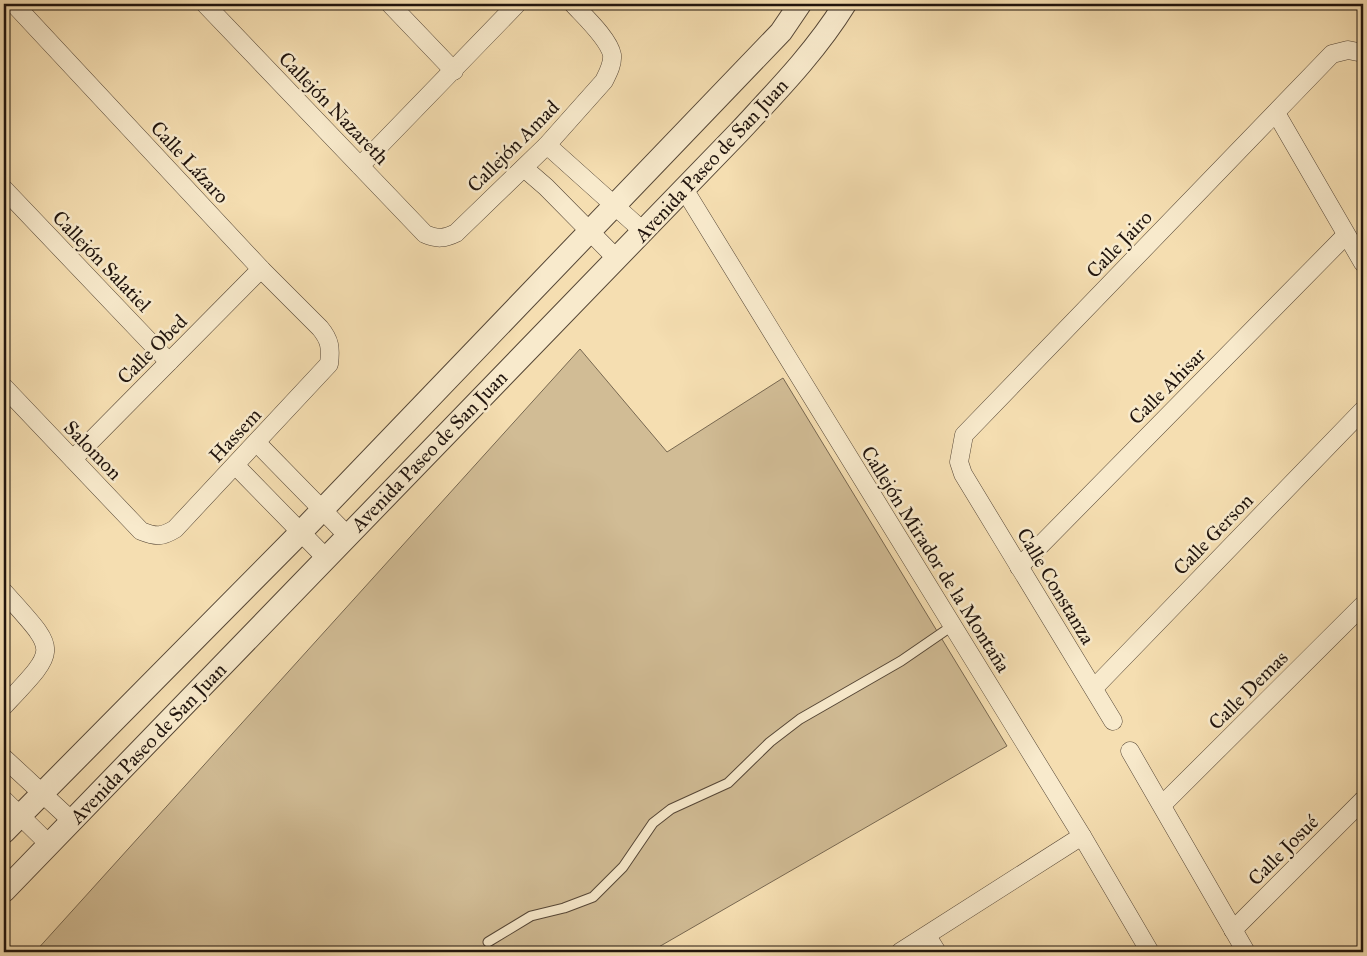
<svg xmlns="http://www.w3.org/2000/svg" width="1367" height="956" font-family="'IM FELL Great Primer',serif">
  <rect width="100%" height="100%" fill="#f5deb1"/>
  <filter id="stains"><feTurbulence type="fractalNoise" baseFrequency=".004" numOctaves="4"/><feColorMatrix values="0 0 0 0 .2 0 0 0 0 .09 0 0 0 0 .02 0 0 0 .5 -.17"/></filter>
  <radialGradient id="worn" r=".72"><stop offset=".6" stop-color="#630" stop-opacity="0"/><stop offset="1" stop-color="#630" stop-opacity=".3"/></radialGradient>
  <path fill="#d1bc95" stroke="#786851" d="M580 349 667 452 783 378 1007 746 650 952H35Z"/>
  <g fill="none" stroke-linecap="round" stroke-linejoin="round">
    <g stroke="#554636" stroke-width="11">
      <path id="service" d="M488 942 531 916 564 908 593 897 623 867 653 823 671 809 728 783 770 742 800 719 901 661 952 626"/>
    </g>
    <g stroke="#554636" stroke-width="19">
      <g id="minor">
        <path d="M205 4 425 234C437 239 444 239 456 233L547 145 604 81C608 73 613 64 612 55 609 39 584 16 573 4"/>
        <path d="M390 4 454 71"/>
        <path d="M1276 113 1363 263"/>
        <path d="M547 145 644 232"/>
        <path d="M360 166 517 4"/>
        <path d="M524 168 546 187 617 259"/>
        <path d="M4 189 169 362"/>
        <path d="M684 189 1082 836 1150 952"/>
        <path d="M4 387 141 531C156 537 162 537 175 529L329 364C331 348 330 340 320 328L261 269 14 4"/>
        <path d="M257 443 347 535"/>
        <path d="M73 459 261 269"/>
        <path d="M236 466 326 558"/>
        <path d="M1019 567 1346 235"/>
        <path d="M4 592C58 653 60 646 4 706"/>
        <path d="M1094 688 1363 410"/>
        <path d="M1113 721 963 474 959 462 964 435 1332 54 1348 50 1363 53"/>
        <path d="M1130 751 1246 952"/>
        <path d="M4 758 72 821"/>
        <path d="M4 800 50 845"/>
        <path d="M1162 805 1363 605"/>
        <path d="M1233 930 1363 800"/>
        <path d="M927 936 937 952"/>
        <path d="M900 952 1082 836"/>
      </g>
    </g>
    <g stroke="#554636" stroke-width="24">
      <g id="tertiary">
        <path d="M4 832 301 532 781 32 800 4"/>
        <path d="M4 891 739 132C777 91 816 51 845 4"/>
      </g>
    </g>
    <use href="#service" stroke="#f8eacc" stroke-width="9"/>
    <use href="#minor" stroke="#f8eacc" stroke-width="18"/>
    <use href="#tertiary" stroke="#f8eacc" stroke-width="22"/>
  </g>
  <g text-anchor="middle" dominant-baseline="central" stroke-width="5" stroke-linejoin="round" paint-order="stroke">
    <g font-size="20" fill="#20140d" stroke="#f8eacc">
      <text transform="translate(334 108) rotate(46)">Callejón Nazareth</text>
      <text transform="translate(513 146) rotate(-45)">Callejón Amad</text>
      <text transform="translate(711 160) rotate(-47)">Avenida Paseo de San Juan</text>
      <text transform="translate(190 162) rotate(47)">Calle Lázaro</text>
      <text transform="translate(1119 244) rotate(-46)">Calle Jairo</text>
      <text transform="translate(102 261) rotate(46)">Callejón Salatiel</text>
      <text transform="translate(152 349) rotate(-45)">Calle Obed</text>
      <text transform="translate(1167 386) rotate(-45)">Calle Ahisar</text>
      <text transform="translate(235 435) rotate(-47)">Hassem</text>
      <text transform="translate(93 450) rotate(46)">Salomon</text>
      <text transform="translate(429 451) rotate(-46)">Avenida Paseo de San Juan</text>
      <text transform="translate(1213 534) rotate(-46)">Calle Gerson</text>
      <text transform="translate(936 559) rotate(58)">Callejón Mirador de la Montaña</text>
      <text transform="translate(1056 586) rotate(59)">Calle Constanza</text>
      <text transform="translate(1248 690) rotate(-45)">Calle Demas</text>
      <text transform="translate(148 743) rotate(-46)">Avenida Paseo de San Juan</text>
      <text transform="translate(1283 850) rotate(-45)">Calle Josué</text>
    </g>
  </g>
  <rect width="1367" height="956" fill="none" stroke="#f5deb1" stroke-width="20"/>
  <rect x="5" y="5" width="1357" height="946" fill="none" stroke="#20140d" stroke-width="2.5"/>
  <rect x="10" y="10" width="1347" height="936" fill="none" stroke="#20140d"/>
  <rect width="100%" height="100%" filter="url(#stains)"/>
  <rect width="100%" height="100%" fill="url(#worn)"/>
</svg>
